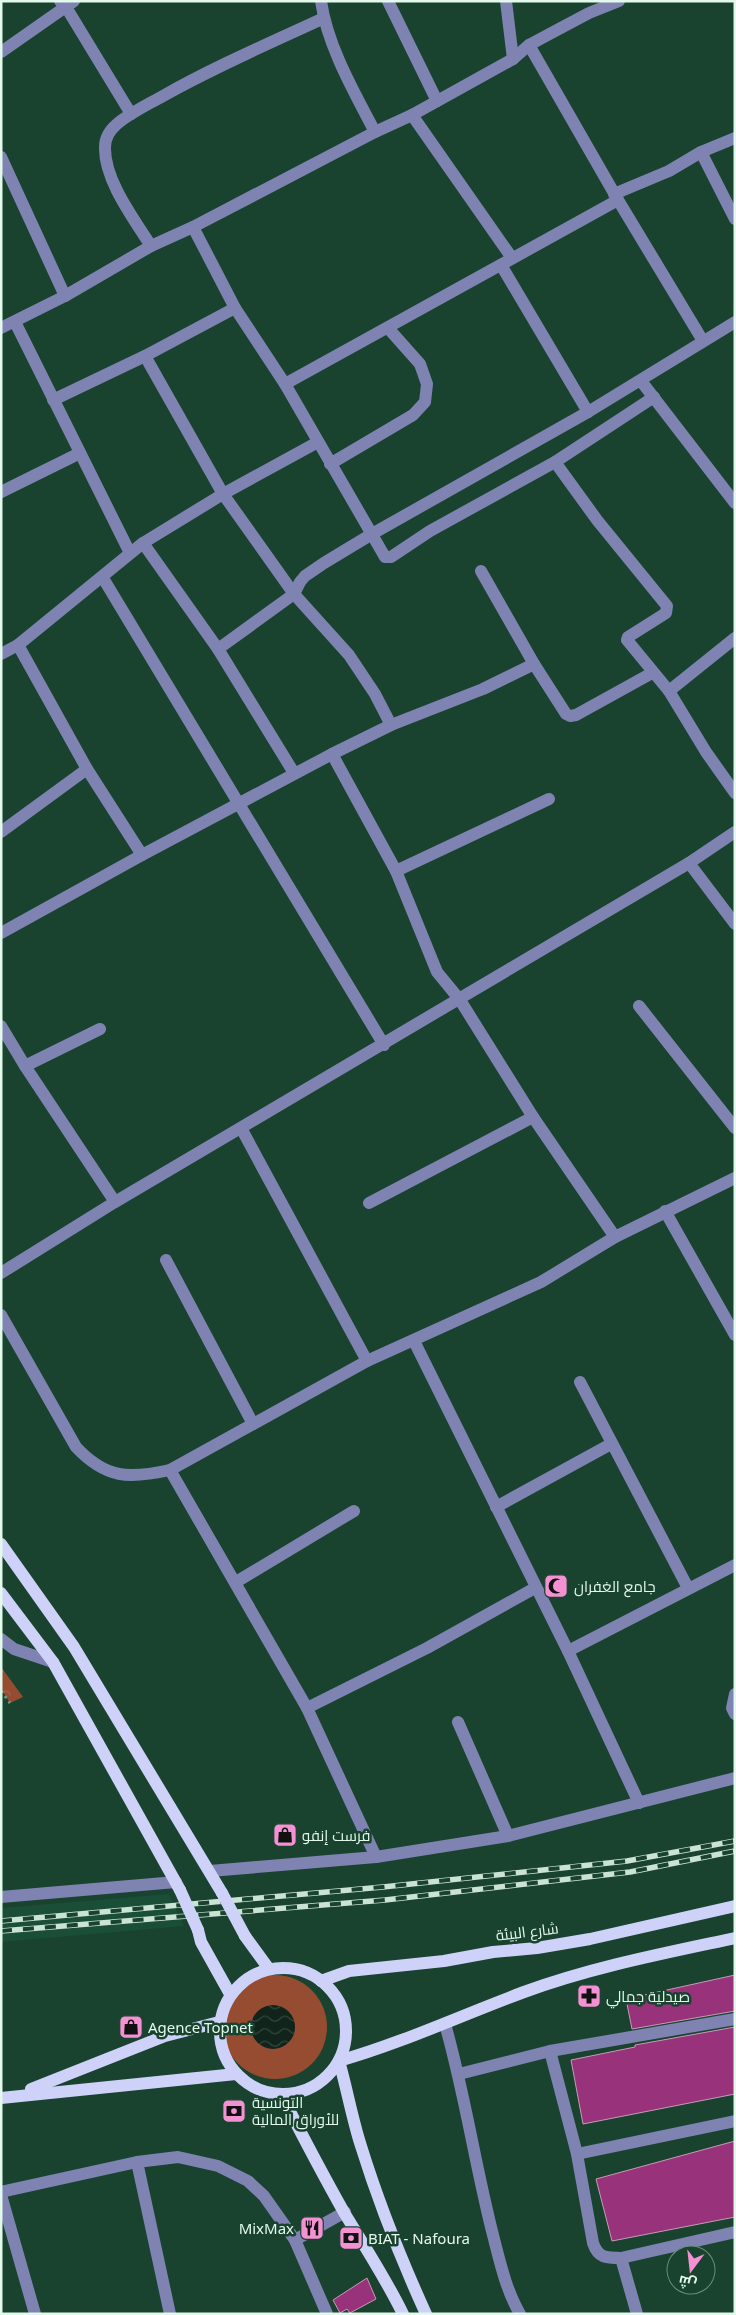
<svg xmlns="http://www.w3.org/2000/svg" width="736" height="2315" font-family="'Noto Sans',Cairo,sans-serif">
  <defs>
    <pattern id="park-crowns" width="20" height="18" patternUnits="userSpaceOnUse" patternTransform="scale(1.25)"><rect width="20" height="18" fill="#964c30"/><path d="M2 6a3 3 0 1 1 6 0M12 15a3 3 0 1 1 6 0" fill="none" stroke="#a5674e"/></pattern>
    <pattern id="water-waves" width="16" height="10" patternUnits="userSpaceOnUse" patternTransform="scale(1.25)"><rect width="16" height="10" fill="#11241b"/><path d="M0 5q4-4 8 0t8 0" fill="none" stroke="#34453c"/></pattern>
  </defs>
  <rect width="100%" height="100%" fill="#19432f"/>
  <path fill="#1a4e37" d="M169 1894 184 1926 1 1942V1908Z"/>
  <circle fill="#964c30" cx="275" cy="2027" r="52"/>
  <path fill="url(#park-crowns)" d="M1 1667 23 1697 10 1703 1 1689Z"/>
  <circle fill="url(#water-waves)" cx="273" cy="2027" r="22"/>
  <g fill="#98337b" stroke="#c49cb5">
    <path d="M735 1975V2011L632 2029 626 1999Z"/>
    <path d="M735 2027V2094L583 2124 571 2060 635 2047V2045Z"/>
    <path d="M735 2141V2217L612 2241 596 2179Z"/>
    <path d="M367 2278 376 2299 350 2313 347 2309 340 2313 333 2300Z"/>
  </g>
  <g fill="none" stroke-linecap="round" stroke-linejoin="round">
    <path stroke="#769786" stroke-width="3" stroke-dasharray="2.5 4" stroke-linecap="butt" d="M1 1691 10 1703"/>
    <g stroke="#7f83b2" stroke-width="12">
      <path d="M60 1 66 7 131 114"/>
      <path d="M321 1C327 45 354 92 375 132"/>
      <path d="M388 1 437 101"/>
      <path d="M506 1 513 59"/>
      <path d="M529 45 618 200 703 341"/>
      <path d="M1 52 74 1"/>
      <path d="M412 115 512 258"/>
      <path d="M701 152 735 219"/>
      <path d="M1 157 65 296"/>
      <path d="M614 194 669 171 701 152 735 138"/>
      <path d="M193 227 235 308 285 384 385 557H391L430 531 555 462 654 397"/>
      <path d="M151 246C134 219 104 180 105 147 105 138 110 130 117 124 130 113 147 105 163 96 214 67 270 43 324 18"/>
      <path d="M501 265 588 412"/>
      <path d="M15 322 130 553"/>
      <path d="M1 328 65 296 151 246 193 227 375 132 412 115 513 59 529 45 557 30 589 13 619 1"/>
      <path d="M145 356 223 494 294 594 349 655 375 694 391 725"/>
      <path d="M641 381 735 503"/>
      <path d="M285 384 618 200"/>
      <path d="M53 400 145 356 235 308"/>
      <path d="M555 462 597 520 667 606 666 613 628 637 627 640 669 691 706 752 735 793"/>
      <path d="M330 464 413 415 425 402 427 384 420 364 388 328"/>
      <path d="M1 492 80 453"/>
      <path d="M143 543 218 649 294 773"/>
      <path d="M481 571 534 664"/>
      <path d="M103 578 384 1045"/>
      <path d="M18 645 87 769 142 855"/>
      <path d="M218 649 294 594 300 582 305 576 324 563 372 534 588 412 735 322"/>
      <path d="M1 654 18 645 143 543 223 494 318 442"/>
      <path d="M669 691 735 638"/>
      <path d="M332 754 396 871 437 972 460 1000 533 1117 615 1237"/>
      <path d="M1 832 87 769"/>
      <path d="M689 863 735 924"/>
      <path d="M396 871 549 799"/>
      <path d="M1 933 142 855 332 754 391 725 483 689 534 664 566 714 570 716 576 715 652 673"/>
      <path d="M639 1006 735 1128"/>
      <path d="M1 1026 25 1066 115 1202"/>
      <path d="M25 1066 100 1029"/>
      <path d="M241 1128 367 1361"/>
      <path d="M369 1203 533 1117"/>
      <path d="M665 1211 735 1335"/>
      <path d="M166 1260 253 1424"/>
      <path d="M1 1273 115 1202 689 863 735 832"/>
      <path d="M1 1315 76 1447C106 1479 129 1479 170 1470L367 1361 541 1282 615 1237 735 1178"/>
      <path d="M414 1341 568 1651 639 1803"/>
      <path d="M580 1382 688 1588"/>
      <path d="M170 1470 307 1708 376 1857"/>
      <path d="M496 1507 611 1444"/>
      <path d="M236 1582 354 1511"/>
      <path d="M1 1639 14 1649 53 1662"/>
      <path d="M568 1651 735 1565"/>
      <path d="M735 1694 732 1708 735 1714"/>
      <path d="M307 1708 427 1648 535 1588"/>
      <path d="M458 1722 508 1836"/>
      <path d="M210 1871 376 1857 508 1836 735 1778"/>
      <path d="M1 1897 176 1882"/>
      <path d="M445 2024C465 2094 475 2165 493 2235 500 2262 506 2290 520 2314"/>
      <path d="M550 2051 577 2154 593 2243C598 2258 606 2258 621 2258L735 2232"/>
      <path d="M459 2074 550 2051 735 2019"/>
      <path d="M577 2154 735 2121"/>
      <path d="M137 2162 170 2314"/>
      <path d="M1 2192 137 2162 178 2157 218 2166 248 2181 264 2196 295 2240 327 2314"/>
      <path d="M1 2195 35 2314"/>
      <path d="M295 2240 345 2212"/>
      <path d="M621 2258 637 2314"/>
    </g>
    <g stroke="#ced2f9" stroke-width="12">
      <path d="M1 1544 74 1647 222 1893"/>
      <path d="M1 1593 53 1662 180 1890"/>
      <path d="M198 1930 201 1942 230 1994"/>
      <path d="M245 1936 269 1969"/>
      <circle cx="283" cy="2031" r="63"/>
      <path d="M321 1981 349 1971 444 1961 493 1952 537 1948 590 1939 735 1906"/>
      <path d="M339 2061C402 2043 462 2015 524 1992 592 1967 665 1953 735 1938"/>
      <path d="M339 2061C347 2089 352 2118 361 2146 379 2204 401 2259 426 2314"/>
      <path d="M31 2089 165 2036 219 2022"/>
      <path d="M281 2094C302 2135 323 2175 345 2214 365 2247 386 2279 403 2314"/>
      <path d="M1 2098 236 2074"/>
    </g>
    <g stroke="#cbe3d5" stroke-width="5.5">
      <g id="rail">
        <path d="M1 1921 383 1887 627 1861 735 1841"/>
        <path d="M1 1931 385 1900 630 1872 735 1851"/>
      </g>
    </g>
    <use href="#rail" stroke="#19432f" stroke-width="4" stroke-dasharray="11" stroke-linecap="butt"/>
    <g stroke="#ced2f9" stroke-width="12">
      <path d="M180 1890 198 1930"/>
      <path d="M222 1893 245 1936"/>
    </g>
  </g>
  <defs>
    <g id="mosque-square" transform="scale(1.25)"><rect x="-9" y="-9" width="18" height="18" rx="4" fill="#f491d3" stroke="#19432f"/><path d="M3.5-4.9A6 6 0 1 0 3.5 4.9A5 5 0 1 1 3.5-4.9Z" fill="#111"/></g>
    <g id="shop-square" transform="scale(1.25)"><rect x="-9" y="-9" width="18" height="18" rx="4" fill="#f491d3" stroke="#19432f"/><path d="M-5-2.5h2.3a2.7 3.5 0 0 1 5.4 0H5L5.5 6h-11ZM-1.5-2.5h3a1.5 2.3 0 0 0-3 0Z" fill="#111"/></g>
    <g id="pharmacy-square" transform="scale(1.25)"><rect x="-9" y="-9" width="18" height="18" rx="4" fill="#f491d3" stroke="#19432f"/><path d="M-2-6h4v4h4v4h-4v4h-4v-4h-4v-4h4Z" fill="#111"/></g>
    <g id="bank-square" transform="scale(1.25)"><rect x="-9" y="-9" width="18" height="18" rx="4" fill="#f491d3" stroke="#19432f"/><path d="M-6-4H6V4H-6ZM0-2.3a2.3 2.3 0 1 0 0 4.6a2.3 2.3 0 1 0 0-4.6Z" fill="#111"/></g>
    <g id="restaurant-square" transform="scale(1.25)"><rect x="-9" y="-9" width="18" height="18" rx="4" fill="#f491d3" stroke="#19432f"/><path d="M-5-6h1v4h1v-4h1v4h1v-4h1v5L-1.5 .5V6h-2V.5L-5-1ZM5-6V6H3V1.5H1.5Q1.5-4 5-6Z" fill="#111"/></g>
  </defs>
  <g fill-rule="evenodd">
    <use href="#mosque-square" x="556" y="1586"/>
    <use href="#shop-square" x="285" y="1835"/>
    <use href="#pharmacy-square" x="589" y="1996"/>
    <use href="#shop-square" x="131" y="2027"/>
    <use href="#bank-square" x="234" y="2111"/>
    <use href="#restaurant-square" x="312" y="2228"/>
    <use href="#bank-square" x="351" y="2238"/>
  </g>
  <g text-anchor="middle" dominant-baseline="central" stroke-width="5" stroke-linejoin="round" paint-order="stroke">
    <g font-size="15" fill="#e3f9ec" stroke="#19432f" text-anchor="start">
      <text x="574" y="1586">جامع الغفران</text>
      <text x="302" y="1835">فرست إنفو</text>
      <text x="606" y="1996">صيدلية جمالي</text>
      <text x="148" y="2027">Agence Topnet</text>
      <text x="252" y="2102">التونسية<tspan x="252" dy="17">للأوراق المالية</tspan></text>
      <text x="294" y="2228" text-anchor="end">MixMax</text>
      <text x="368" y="2238">BIAT - Nafoura</text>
    </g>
    <g font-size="15" fill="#e3f9ec" stroke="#19432f">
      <text transform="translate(527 1931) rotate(-7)">شارع البيئة</text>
    </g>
  </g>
  <rect width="736" height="2315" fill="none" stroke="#e3f9ec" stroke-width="5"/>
  <g transform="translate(691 2270) rotate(195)"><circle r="24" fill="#19432f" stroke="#6a8c7b"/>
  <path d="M0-4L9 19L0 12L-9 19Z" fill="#f491d3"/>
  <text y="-8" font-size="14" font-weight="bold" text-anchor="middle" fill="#e3f9ec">ش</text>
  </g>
</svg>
